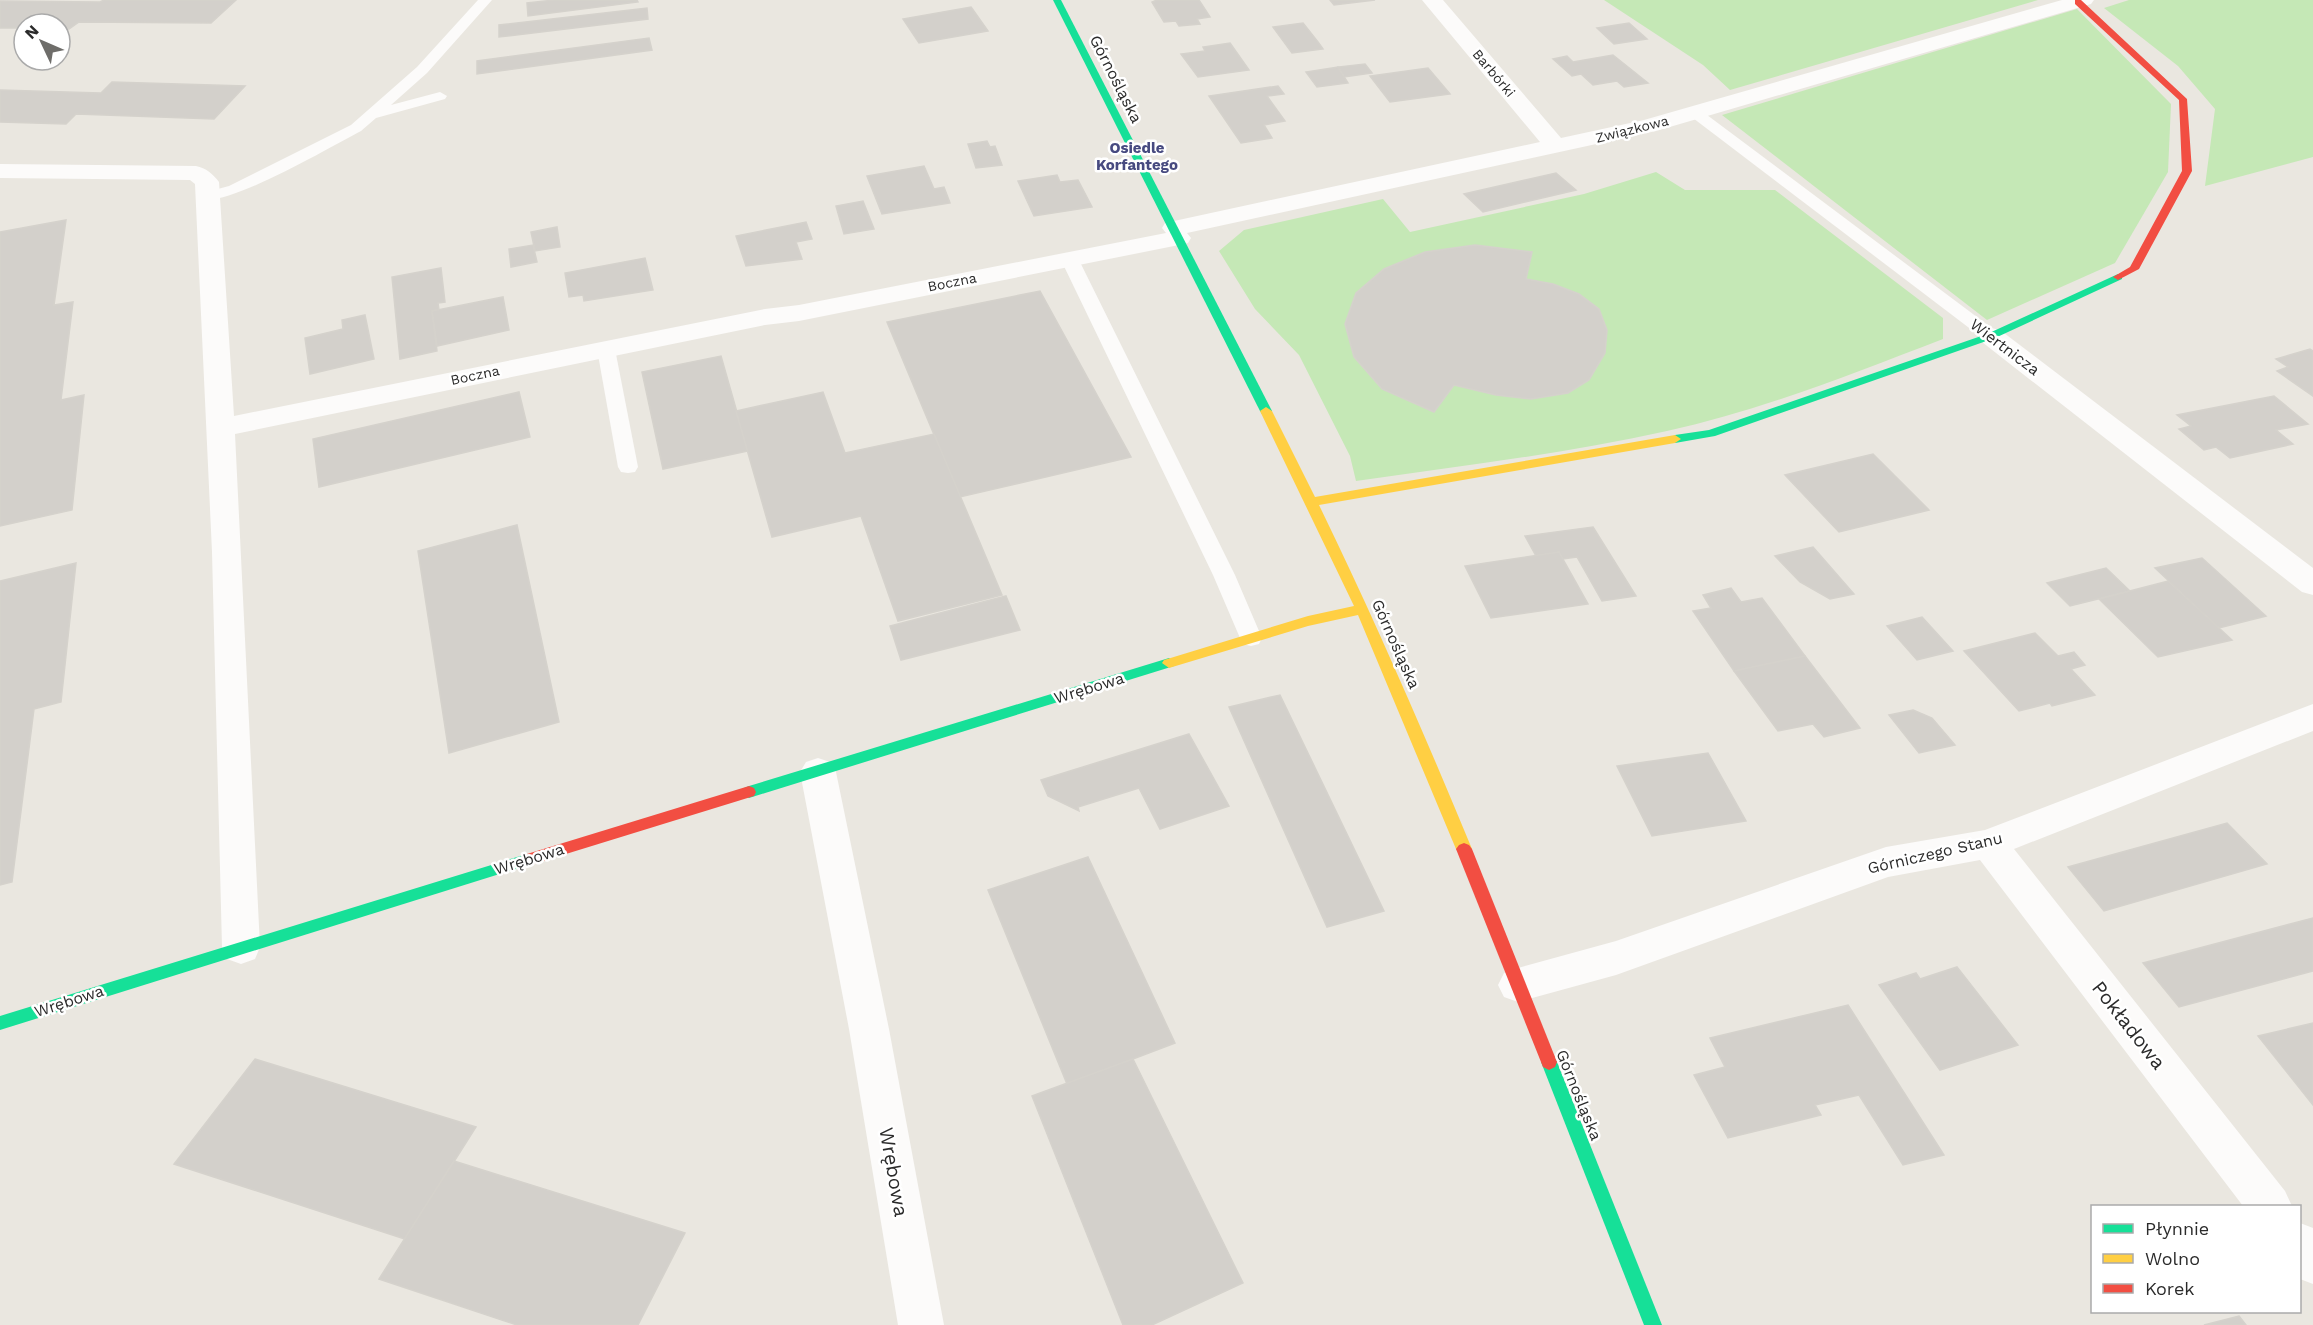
<svg xmlns="http://www.w3.org/2000/svg" width="2313" height="1325" font-family="'Work Sans',sans-serif">
  <rect width="100%" height="100%" fill="#eae7e0"/>
  <g fill="#c5e8b6" fill-rule="evenodd">
    <path d="M1604 0H2038L1730 90 1703 65Z"/>
    <path d="M2129 0H2313V157L2205 186 2215 109 2178 66 2104 8Z"/>
    <path d="M2077 9 2171 104 2168 172 2115 263 1987 320 1722 115Z"/>
    <path d="M1656 172 1685 190H1775L1943 318V339C1852 374 1762 410 1667 431 1564 454 1460 466 1356 481L1350 456 1299 355 1255 309 1219 251 1244 230 1383 199 1410 232 1584 194ZM1475 245 1531 252 1526 279 1553 284 1579 294 1599 309 1607 330 1605 353 1568 393 1531 399 1496 395 1454 385 1434 412 1382 389 1354 357 1345 324 1356 293 1384 269 1425 252Z"/>
  </g>
  <g fill="#d3d0cb" stroke="#d5d2cc" stroke-width="1.5">
    <path d="M104 0H236L211 23 79 22 69 29H60V24H24V28H0V1L100 2Z"/>
    <path d="M554 0H637L638 2 528 16 527 3Z"/>
    <path d="M1157 0H1199L1210 17 1197 19 1200 24 1179 26 1176 21 1164 22 1152 2Z"/>
    <path d="M1330 0H1375L1334 5Z"/>
    <path d="M971 7 988 31 919 43 903 19Z"/>
    <path d="M647 8 648 19 499 37V25Z"/>
    <path d="M1303 23 1318 42 1323 49 1292 53 1273 27Z"/>
    <path d="M1629 23 1647 39 1614 44 1597 28Z"/>
    <path d="M649 38 652 50 477 74V61Z"/>
    <path d="M1230 43 1249 70 1198 77 1181 54 1205 51 1203 47Z"/>
    <path d="M1613 55 1648 83 1624 87 1617 81 1593 85 1581 74 1572 76 1553 59 1567 56 1573 62Z"/>
    <path d="M1365 64 1372 73 1344 77 1338 67Z"/>
    <path d="M1338 67 1348 83 1317 87 1306 72Z"/>
    <path d="M1428 68 1450 94 1390 102 1370 76Z"/>
    <path d="M112 82 245 86 214 119 76 114 66 124 0 122V90L101 93Z"/>
    <path d="M1278 86 1284 94 1267 96 1285 121 1264 125 1272 138 1241 143 1209 96Z"/>
    <path d="M987 141 990 147 995 146 1002 165 976 168 968 144Z"/>
    <path d="M924 166 934 189 944 187 950 203 882 214 867 176Z"/>
    <path d="M1556 173 1576 190 1483 212 1464 194Z"/>
    <path d="M1057 175 1060 182 1078 180 1092 207 1034 216 1018 181Z"/>
    <path d="M863 201 874 229 844 234 836 206Z"/>
    <path d="M66 220 54 305 73 302 61 400 84 395 72 510 0 526V232Z"/>
    <path d="M806 222 812 239 796 242 802 259 746 266 736 236Z"/>
    <path d="M557 227 560 247 535 251 531 232Z"/>
    <path d="M533 245 537 262 511 267 509 249Z"/>
    <path d="M1475 245 1532 252 1526 279 1553 284 1579 294 1599 309 1607 330 1605 353 1589 380 1568 393 1531 399 1496 395 1454 385 1434 412 1382 389 1354 357 1345 324 1356 293 1384 269 1425 252Z"/>
    <path d="M645 258 653 290 584 301 583 295 569 297 565 273Z"/>
    <path d="M441 268 445 302 438 303 439 310 432 311 437 351 400 359 392 277Z"/>
    <path d="M1040 291 1131 457 960 497 887 322Z"/>
    <path d="M503 297 509 330 437 346 432 311Z"/>
    <path d="M365 315 374 359 310 374 305 338 343 329 342 320Z"/>
    <path d="M2310 349 2313 351V396L2277 371 2288 367 2276 359Z"/>
    <path d="M721 356 748 451 663 469 642 372Z"/>
    <path d="M519 392 530 437 319 487 313 439Z"/>
    <path d="M823 392 845 453 934 434 1002 595 898 621 861 516 772 537 736 411Z"/>
    <path d="M2274 396 2308 424 2276 430 2293 444 2230 458 2216 447 2204 450 2179 429 2191 426 2177 415Z"/>
    <path d="M1873 454 1929 510 1839 532 1785 475Z"/>
    <path d="M517 525 559 722 449 753 418 551Z"/>
    <path d="M1593 527 1598 535 1636 596 1602 601 1577 557 1563 559 1559 552 1536 556 1525 536Z"/>
    <path d="M1813 547 1854 594 1830 599 1800 582 1775 556Z"/>
    <path d="M1559 552 1588 604 1491 618 1465 566Z"/>
    <path d="M2202 558 2266 616 2219 628 2155 568Z"/>
    <path d="M76 563 61 702 34 709 12 882 0 885V581Z"/>
    <path d="M2106 568 2130 591 2070 606 2047 583Z"/>
    <path d="M2168 581 2219 628 2232 640 2158 657 2099 599Z"/>
    <path d="M1731 588 1741 602 1762 598 1805 656 1734 671 1693 611 1711 608 1703 595Z"/>
    <path d="M1006 596 1020 630 901 660 890 626Z"/>
    <path d="M1922 617 1953 651 1917 660 1887 626Z"/>
    <path d="M2035 633 2058 656 2074 652 2085 665 2071 669 2095 695 2052 706 2050 703 2019 711 1964 651Z"/>
    <path d="M1805 656 1860 728 1824 737 1813 724 1778 731 1734 671Z"/>
    <path d="M1280 695 1384 911 1327 927 1229 707Z"/>
    <path d="M1913 710 1932 718 1955 745 1919 753 1889 715Z"/>
    <path d="M1189 734 1229 806 1160 829 1139 788 1078 807 1079 811 1048 796 1041 780Z"/>
    <path d="M1708 753 1746 821 1652 836 1617 766Z"/>
    <path d="M2227 823 2267 864 2104 911 2068 867Z"/>
    <path d="M1088 857 1175 1043 1067 1084 988 890Z"/>
    <path d="M2313 918V971L2179 1007 2143 963Z"/>
    <path d="M1957 967 2018 1045 1940 1070 1879 985 1916 973 1920 979Z"/>
    <path d="M1848 1005 1944 1155 1903 1165 1859 1095 1815 1105 1821 1115 1728 1138 1694 1075 1725 1067 1710 1038Z"/>
    <path d="M2313 1023V1105L2258 1036Z"/>
    <path d="M255 1059 476 1127 405 1239 174 1164Z"/>
    <path d="M1133 1059 1243 1283 1152 1325H1123L1032 1096Z"/>
    <path d="M454 1161 685 1233 638 1325H517L379 1279Z"/>
    <path d="M2239 1316 2246 1325H2204Z"/>
  </g>
  <g fill="none" stroke-linecap="round" stroke-linejoin="round">
    <g fill="#fcfbfa" fill-rule="evenodd">
      <path d="M478 0H492L427 73 391 105 440 92 447 96 445 99 376 118 361 131C332 146 230 206 203 199L201 196 203 193 229 186 351 125 417 67Z"/>
      <path d="M1694 107 1699 109 1997 332 2000 336 1997 340H1985L1689 115 1686 112 1689 109Z"/>
      <path d="M1069 253 1075 254 1078 258 1235 575 1262 638 1259 644 1251 646 1243 644 1240 638 1213 575 1060 258 1063 254Z"/>
      <path d="M606 344 612 345 615 349 638 467 635 472 628 473 621 472 618 467 597 349 600 345Z"/>
    </g>
    <g fill="#fcfbfa" fill-rule="evenodd">
      <path d="M1422 0H1443L1561 138 1644 120 2062 0H2094L2091 4 1656 131 1187 233 1191 238 1188 243 1179 245 799 321 765 325 235 434 260 947 255 959 241 964 227 959 222 947 212 552 195 184 190 180 0 178V164L196 166C206 168 213 174 219 182L234 416 765 309 799 305 1166 233 1162 228 1165 223 1174 221 1540 142Z"/>
      <path d="M1991 328 2000 330 2313 568V595L2302 592 1982 342 1978 336 1982 330Z"/>
      <path d="M2313 704V731L2014 849 2285 1191 2292 1206H2243L1980 860 1888 877 1616 975 1518 1002 1504 997 1498 985 1504 973 1518 968 1616 941 1886 847 1985 830Z"/>
      <path d="M818 758 830 762 836 772 889 1029 944 1325H898L849 1029 800 772 806 762Z"/>
      <path d="M2300 1223 2313 1228V1284L2300 1279Z"/>
    </g>
    <g fill="#16e098" fill-rule="evenodd">
      <path d="M1053 0H1061L1272 411 1270 414H1262L1260 411Z"/>
      <path d="M2118 274 2122 275V279L1995 338 1715 436 1675 443 1669 439 1675 435 1709 430 1987 334Z"/>
      <path d="M1169 658 1176 663 1174 666 749 798 744 796 742 792 744 788 749 786Z"/>
      <path d="M527 854 532 856 535 860 532 864 0 1030V1016Z"/>
      <path d="M1549 1054 1555 1057 1557 1062 1662 1325H1644L1541 1062 1543 1057Z"/>
    </g>
    <path fill="#ffcf43" fill-rule="evenodd" d="M1266 407 1272 411 1315 497 1675 435 1681 439 1675 443 1319 505C1374 618 1424 733 1472 849L1469 853 1464 855 1459 853 1456 849 1358 615 1308 626 1169 668 1162 663 1164 660 1308 616 1354 606 1260 411Z"/>
    <g fill="#f24e42" fill-rule="evenodd">
      <path d="M2075 0H2081L2187 99 2192 171 2139 269 2118 280 2113 277 2130 267 2182 171 2179 100 2075 4Z"/>
      <path d="M749 786 754 788 756 792 754 796 527 866 522 864 519 860 522 856 527 854Z"/>
      <path d="M1464 843 1469 845 1472 849 1557 1062 1555 1067 1549 1070 1543 1067 1541 1062 1456 849 1459 845Z"/>
    </g>
  </g>
  <g text-anchor="middle" dominant-baseline="central" stroke-width="5" stroke-linejoin="round" paint-order="stroke">
    <g font-size="14" fill="#2b2b2b" stroke="#fff">
      <text transform="translate(1494 73) rotate(50)">Barbórki</text>
      <text transform="translate(1632 129) rotate(-14)">Związkowa</text>
      <text transform="translate(952 282) rotate(-11)">Boczna</text>
      <text transform="translate(475 375) rotate(-12)">Boczna</text>
    </g>
    <g font-size="15" font-weight="bold" fill="#474a80" stroke="#fff">
      <text x="1137" y="148">Osiedle<tspan x="1137" dy="17">Korfantego</tspan></text>
    </g>
    <g font-size="16" fill="#2b2b2b" stroke="#fff">
      <text transform="translate(1116 79) rotate(63)">Górnośląska</text>
      <text transform="translate(2005 347) rotate(37)">Wiertnicza</text>
      <text transform="translate(1396 644) rotate(66)">Górnośląska</text>
      <text transform="translate(1089 688) rotate(-17)">Wrębowa</text>
      <text transform="translate(1935 853) rotate(-13)">Górniczego Stanu</text>
      <text transform="translate(529 859) rotate(-17)">Wrębowa</text>
      <text transform="translate(69 1001) rotate(-18)">Wrębowa</text>
      <text transform="translate(1579 1095) rotate(68)">Górnośląska</text>
    </g>
    <g font-size="20" fill="#2b2b2b" stroke="#fff">
      <text transform="translate(2129 1025) rotate(52)">Pokładowa</text>
      <text transform="translate(894 1172) rotate(80)">Wrębowa</text>
    </g>
  </g>
  <rect x="2091" y="1205" width="210" height="108" fill="#ffffff" stroke="#aaaaaa" stroke-width="1.5"/>
  <rect x="2103" y="1224" width="30" height="9" fill="#16e098" stroke="#aaaaaa" stroke-width="1.5"/>
  <text x="2145" y="1235" font-size="18" fill="#2b2b2b">Płynnie</text>
  <rect x="2103" y="1254" width="30" height="9" fill="#ffcf43" stroke="#aaaaaa" stroke-width="1.5"/>
  <text x="2145" y="1265" font-size="18" fill="#2b2b2b">Wolno</text>
  <rect x="2103" y="1284" width="30" height="9" fill="#f24e42" stroke="#aaaaaa" stroke-width="1.5"/>
  <text x="2145" y="1295" font-size="18" fill="#2b2b2b">Korek</text>
  <g transform="translate(42 42) rotate(314)"><circle r="28" fill="#ffffff" stroke="#aaaaaa" stroke-width="1.5"/>
  <path d="M0-4.5L10 22L0 15L-10 22Z" fill="#6e6d6a"/>
  <text y="-9" font-size="16" font-weight="bold" text-anchor="middle" fill="#2b2b2b">N</text>
  </g>
</svg>
